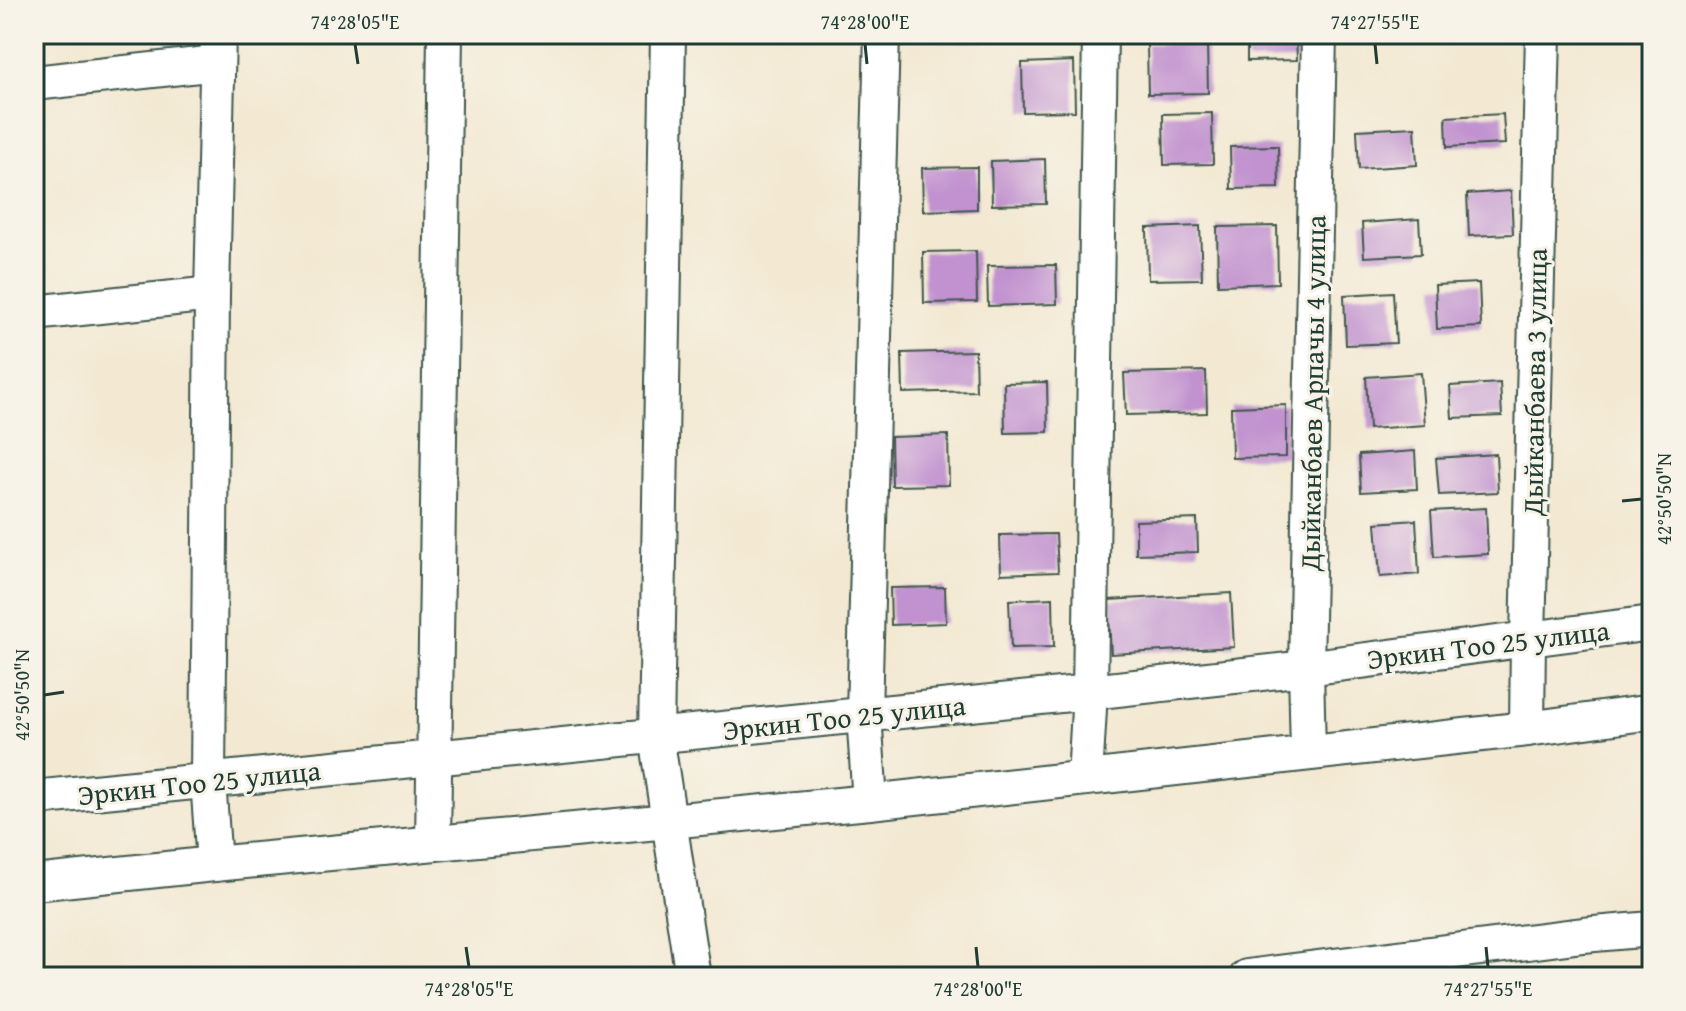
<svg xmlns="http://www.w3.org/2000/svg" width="1686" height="1011" font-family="'Gentium Book Plus',serif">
  <rect width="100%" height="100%" fill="#f7f3e8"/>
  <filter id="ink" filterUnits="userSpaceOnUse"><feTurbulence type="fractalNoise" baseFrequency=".0125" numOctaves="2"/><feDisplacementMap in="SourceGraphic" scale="16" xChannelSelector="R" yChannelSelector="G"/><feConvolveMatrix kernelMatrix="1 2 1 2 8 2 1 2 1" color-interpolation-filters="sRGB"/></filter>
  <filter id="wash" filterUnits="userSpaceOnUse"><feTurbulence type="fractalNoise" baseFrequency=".006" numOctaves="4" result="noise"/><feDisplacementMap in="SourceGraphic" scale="32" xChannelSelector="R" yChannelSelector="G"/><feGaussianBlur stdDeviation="1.8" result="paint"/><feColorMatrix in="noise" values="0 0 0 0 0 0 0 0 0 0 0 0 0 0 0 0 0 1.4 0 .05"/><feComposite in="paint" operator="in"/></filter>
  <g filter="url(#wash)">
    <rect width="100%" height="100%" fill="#f3e9d3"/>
    <g id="blocks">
      <g fill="#c192cf">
        <path d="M942 34H995V41L942 42Z"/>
        <path d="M1247 34H1296L1297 60 1247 61Z"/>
        <path d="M1378 34H1420V37L1378 40Z"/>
        <path d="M1207 43 1208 93 1148 94 1147 44Z"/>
        <path d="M1074 61 1075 111 1023 112 1022 63Z"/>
        <path d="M1212 113 1213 164 1164 165 1163 114Z"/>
        <path d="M1503 114 1505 144 1447 147 1446 117Z"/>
        <path d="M1415 127 1417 165 1359 169 1357 130Z"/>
        <path d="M1278 146 1279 188 1231 189 1230 147Z"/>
        <path d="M1045 159 1046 204 992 205 991 161Z"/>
        <path d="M977 167V209L923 211 922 168Z"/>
        <path d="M1511 191 1513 234 1469 236 1467 194Z"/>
        <path d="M1419 219 1421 254 1364 257 1362 223Z"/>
        <path d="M1200 226 1202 279 1148 280 1147 228Z"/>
        <path d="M1277 226 1278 283 1218 285 1217 227Z"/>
        <path d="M976 251 977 302 924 303 923 252Z"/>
        <path d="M1056 265 1057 304 988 306 987 266Z"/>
        <path d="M1479 283 1481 327 1437 329 1435 285Z"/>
        <path d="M1393 292 1396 343 1346 345 1344 295Z"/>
        <path d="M975 351 976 391 903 393 902 353Z"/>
        <path d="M1206 371 1207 413 1126 415 1124 373Z"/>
        <path d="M1421 373 1425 425 1369 429 1366 377Z"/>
        <path d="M1047 382 1048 432 1005 433 1004 383Z"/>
        <path d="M1500 383 1502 416 1452 418 1450 386Z"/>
        <path d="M1286 405V457L1232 458 1231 407Z"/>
        <path d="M948 435 949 485 892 486 891 437Z"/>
        <path d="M1415 451 1417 489 1361 492 1359 455Z"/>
        <path d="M1496 454 1498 492 1439 495 1436 458Z"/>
        <path d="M1486 508 1488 554 1434 557 1431 511Z"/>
        <path d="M1197 519 1198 552 1136 554V521Z"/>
        <path d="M1416 520 1419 574 1380 577 1376 523Z"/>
        <path d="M1056 534 1058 572 1001 574 1000 535Z"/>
        <path d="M945 587 946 623 891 625 890 588Z"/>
        <path d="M1231 593 1234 647 1111 654 1108 600Z"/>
        <path d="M1053 598 1054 647 1011 648 1009 600Z"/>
      </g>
    </g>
  </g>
  <g filter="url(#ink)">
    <use href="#blocks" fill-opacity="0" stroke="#3f574c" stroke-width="2"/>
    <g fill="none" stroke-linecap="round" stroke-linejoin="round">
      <g stroke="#3f574c" stroke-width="38">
        <g id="minor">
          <path d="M668 34 656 736 693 977"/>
          <path d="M34 83 217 63"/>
          <path d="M34 313 212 294"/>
          <path d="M1527 729 1528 638 1543 34"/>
          <path d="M1308 753 1306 668 1319 34"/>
          <path d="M1085 778 1090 692 1100 34"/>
          <path d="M34 798 1090 692 1306 668 1652 623"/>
          <path d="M870 802 864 714 882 34"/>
          <path d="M433 843 445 34"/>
          <path d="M214 864 208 780 212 294 218 34"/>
          <path d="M34 883 214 864 870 802 1527 729 1652 712"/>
          <path d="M1247 977 1583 935 1652 929"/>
        </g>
      </g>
      <use href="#minor" stroke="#fff" stroke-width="34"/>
    </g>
  </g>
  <path fill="none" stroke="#1f3d34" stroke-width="3" d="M355 44 358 64M865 44 867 64M1375 44 1377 64M1622 501 1642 499M44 695 64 692M466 947 469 967M976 947 978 967M1486 947 1488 967"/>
  <g text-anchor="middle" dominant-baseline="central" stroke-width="6" stroke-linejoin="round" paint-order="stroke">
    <g font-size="28" fill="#1f3d34" stroke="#f7f3e8">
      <text transform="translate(1534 382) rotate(-89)">Дыйканбаева 3 улица</text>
      <text transform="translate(1312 393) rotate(-89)">Дыйканбаев Арпачы 4 улица</text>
      <text transform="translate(1488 644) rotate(-7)">Эркин Тоо 25 улица</text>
      <text transform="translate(844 717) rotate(-6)">Эркин Тоо 25 улица</text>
      <text transform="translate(199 782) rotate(-6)">Эркин Тоо 25 улица</text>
    </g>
  </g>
  <rect width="1686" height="1011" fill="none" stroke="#f7f3e8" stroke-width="88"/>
  <rect x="44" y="44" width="1598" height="923" fill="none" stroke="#1f3d34" stroke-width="3"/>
  <g font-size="20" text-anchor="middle" fill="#1f3d34">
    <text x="355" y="29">74°28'05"E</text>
    <text x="865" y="29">74°28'00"E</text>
    <text x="1375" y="29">74°27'55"E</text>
    <text transform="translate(1664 499) rotate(-90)" y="7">42°50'50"N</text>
    <text transform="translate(22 695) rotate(-90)" y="7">42°50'50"N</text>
    <text x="469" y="996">74°28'05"E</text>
    <text x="978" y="996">74°28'00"E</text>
    <text x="1488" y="996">74°27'55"E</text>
  </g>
</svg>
